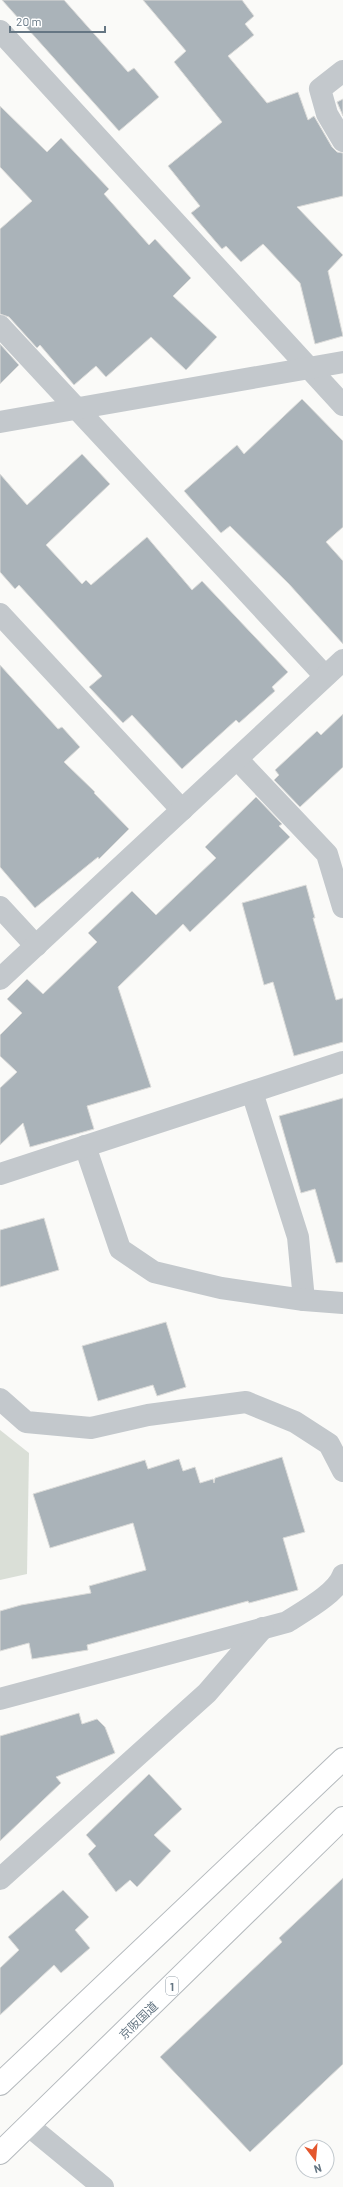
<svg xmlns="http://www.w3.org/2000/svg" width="343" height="2187" font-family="Barlow,'Noto Sans JP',sans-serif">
  <rect width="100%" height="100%" fill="#fafaf8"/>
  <path fill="#dadfd7" d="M0 1430 29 1453 27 1574 0 1580Z"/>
  <g fill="#aab3b9" stroke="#dcdcda">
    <path d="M2 0H64L128 72 134 68 159 97 119 131Z"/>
    <path d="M143 0H242L254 16 245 24 254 35 228 56 267 103 298 92 308 120 314 116 332 147 337 152 343 153V196L297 207 343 255 328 271 343 336 315 344 300 283 263 244 241 262 226 246 222 249 191 213 200 206 168 166 222 122 174 62 186 51Z"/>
    <path d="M343 99V116L337 102Z"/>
    <path d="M0 106 47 152 61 138 109 189 104 194 149 245 155 239 191 278 173 296 217 337 186 370 151 337 106 377 96 366 74 385 40 345 37 348 9 317 0 314V229L32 201 0 167Z"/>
    <path d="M0 344 19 365 0 384Z"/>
    <path d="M302 399 343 441V527L326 542 343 561V644L289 584 230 526 221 533 184 491 237 445 244 454Z"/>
    <path d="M82 454 110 484 46 545 82 584 86 580 91 585 147 537 192 590 202 581 288 672 272 687 275 691 239 723 236 720 182 769 132 715 123 723 89 687 102 676 19 585 15 589 0 572V474L27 505Z"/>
    <path d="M0 665 58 729 62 727 80 747 64 762 95 792 94 793 129 829 99 859 98 857 35 908 0 867Z"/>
    <path d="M343 714V767L300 807 274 780 279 775 275 770 317 731 321 735Z"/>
    <path d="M256 797 282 824 279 826 290 837 190 932 183 924 118 987 151 1087 87 1106 94 1129 30 1147 23 1123 0 1145V1088L17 1072 0 1056V1035L22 1013 7 999 27 979 43 994 97 942 88 933 132 891 156 915 216 858 205 847Z"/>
    <path d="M306 885 315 918H313L336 1000 343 998V1042L294 1056 273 982 264 985 242 903Z"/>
    <path d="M343 1098V1262L336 1263 315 1189 301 1193 279 1116Z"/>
    <path d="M44 1218 59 1270 0 1287V1230Z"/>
    <path d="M166 1322 186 1387 157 1396 153 1385 98 1401 82 1346Z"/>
    <path d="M282 1457 305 1532 283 1538 298 1590 249 1603 248 1601 87 1645 88 1650 32 1659 29 1643 0 1651V1611L21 1605 91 1593 89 1586 146 1570 133 1523 50 1548 33 1494 145 1460 148 1469 179 1459 183 1471 195 1467 200 1483 213 1479 214 1483 215 1478Z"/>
    <path d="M79 1713 82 1724 97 1719 105 1727 115 1753 56 1777 61 1783 0 1841V1736Z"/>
    <path d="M149 1774 182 1809 154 1835 171 1851 137 1887 130 1880 116 1892 88 1854 96 1846 86 1835Z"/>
    <path d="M343 1878V2064L250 2152 160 2057 282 1942 279 1938Z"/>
    <path d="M63 1890 89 1917 75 1930 90 1948 61 1973 54 1965 0 2015V1968L19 1950 8 1937Z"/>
  </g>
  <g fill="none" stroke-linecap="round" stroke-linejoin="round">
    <g stroke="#b4b9bd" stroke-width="24">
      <g id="highway">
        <path d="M0 2084 343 1759"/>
        <path d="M0 2153 343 1818"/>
      </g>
    </g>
    <g stroke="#c3c8cc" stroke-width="22">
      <path d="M0 31 343 405"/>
      <path d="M343 71 320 89 327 114 343 141"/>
      <path d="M0 326 325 676"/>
      <path d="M0 422 343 362"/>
      <path d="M0 614 182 810"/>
      <path d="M237 759 327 854 343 907"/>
      <path d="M0 907 36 946"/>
      <path d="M0 979 343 660"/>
      <path d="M252 1092 298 1237 304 1300"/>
      <path d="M85 1146 120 1249 154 1272 221 1288 304 1300 343 1303"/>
      <path d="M0 1174 343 1062"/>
      <path d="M0 1399 26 1422 91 1428 148 1415 246 1402 295 1422 329 1444 343 1471"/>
      <path d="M0 1699 287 1622C304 1611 337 1593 343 1575"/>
      <path d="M0 1879 207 1693 263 1628"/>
      <path d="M29 2126 103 2187"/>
    </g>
    <use href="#highway" stroke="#fff" stroke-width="22"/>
  </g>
  <g text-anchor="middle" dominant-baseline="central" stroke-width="4" stroke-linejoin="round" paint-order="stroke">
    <rect fill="#fff" stroke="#939fa8" stroke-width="1" x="166" y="1977" width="12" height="18" rx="3"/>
    <g font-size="11" font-weight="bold" fill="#657683">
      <text x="172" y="1986">1</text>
    </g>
    <g font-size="12" fill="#657683" stroke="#fff">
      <text transform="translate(138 2020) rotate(-44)">京阪国道</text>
    </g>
  </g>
  <g transform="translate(315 2159) rotate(164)"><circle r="19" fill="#ffffff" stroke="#c1c8cd"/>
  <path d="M0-3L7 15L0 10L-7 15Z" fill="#e4572e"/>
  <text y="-6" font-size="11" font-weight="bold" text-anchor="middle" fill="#657683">N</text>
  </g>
  <path d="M10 26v6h95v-6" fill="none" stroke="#657683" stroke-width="2"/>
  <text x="16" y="26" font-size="12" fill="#657683" stroke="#ffffff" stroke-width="3" paint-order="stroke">20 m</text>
</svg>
